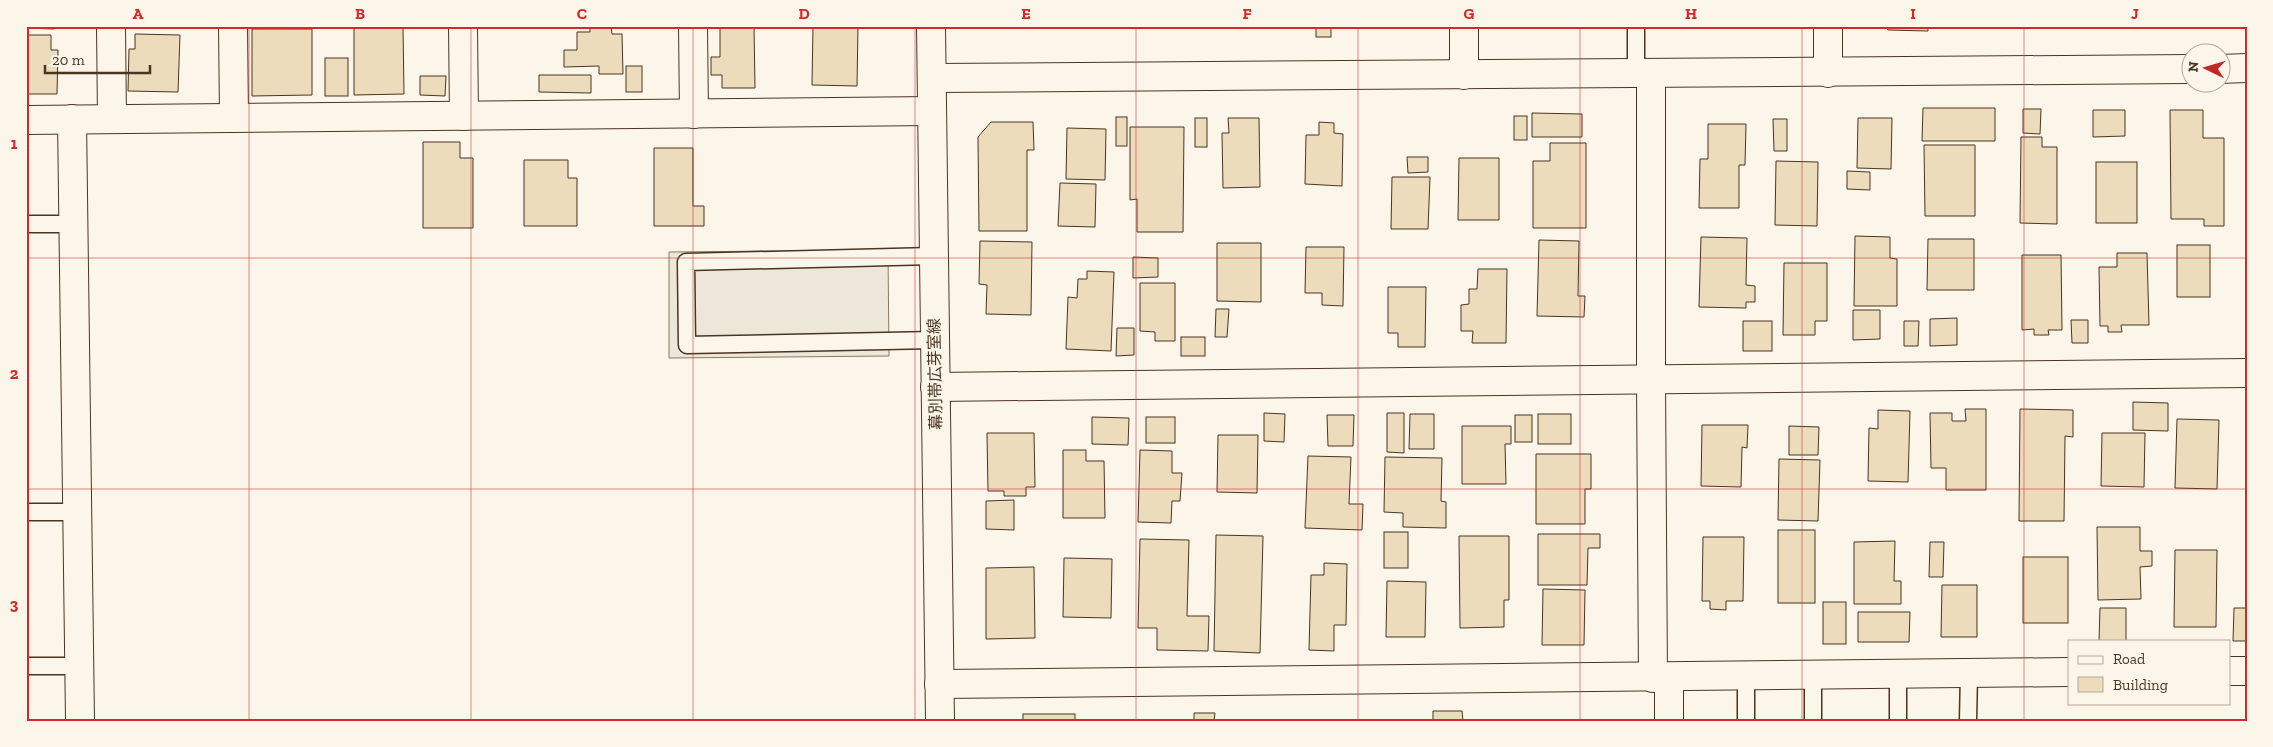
<svg xmlns="http://www.w3.org/2000/svg" width="2273" height="747" font-family="'Zilla Slab','Noto Sans JP',serif">
  <rect width="100%" height="100%" fill="#fbf6e9"/>
  <path fill="#ede7d9" stroke="#887966" d="M888 250 889 356 669 358V252Z"/>
  <g fill="#ecdcbc" stroke="#4a3520">
    <path d="M26 26H54V29L26 28Z"/>
    <path d="M590 26H611L612 34H622L623 74H599V66L564 67V50H577V32H590Z"/>
    <path d="M720 26H754L755 88H722V75H711V57H720Z"/>
    <path d="M813 26H858L857 86 812 85Z"/>
    <rect x="1316" y="26" width="15" height="11"/>
    <path d="M1885 26H1928V31L1888 30Z"/>
    <path d="M403 27 404 94 354 95V28Z"/>
    <path d="M252 29H312V95L252 96Z"/>
    <path d="M135 34 180 35 178 92 128 91 129 49H135Z"/>
    <path d="M26 35H51V50H58L57 94H26Z"/>
    <rect x="325" y="58" width="23" height="38"/>
    <rect x="626" y="66" width="16" height="26"/>
    <path d="M539 75H591V93L539 92Z"/>
    <path d="M420 76H446L445 96 420 95Z"/>
    <path d="M1923 108H1995V141H1922Z"/>
    <path d="M2023 109H2041L2040 134 2023 133Z"/>
    <path d="M2093 110H2125V136L2093 137Z"/>
    <path d="M2170 110H2203V138H2224V226H2204V219H2171Z"/>
    <path d="M1532 113 1582 114V137H1532Z"/>
    <rect x="1514" y="116" width="13" height="24"/>
    <rect x="1116" y="117" width="11" height="29"/>
    <rect x="1195" y="118" width="12" height="29"/>
    <path d="M1228 118H1259L1260 187 1223 188 1222 133H1229Z"/>
    <path d="M1858 118H1892L1891 169 1857 168Z"/>
    <path d="M1773 119H1787V151H1774Z"/>
    <path d="M991 122H1033L1034 150H1027V231H979L978 137Z"/>
    <path d="M1319 122 1334 123V133L1343 134 1342 186 1305 184 1306 135H1319Z"/>
    <path d="M1708 124H1746L1745 165H1739V208H1699L1700 159H1708Z"/>
    <path d="M1130 127H1184L1183 232H1137V199L1130 200Z"/>
    <path d="M1067 128 1106 129 1105 180 1066 179Z"/>
    <path d="M2021 137H2042V147H2057V224L2020 223Z"/>
    <path d="M423 142H460V158H473V228H423Z"/>
    <path d="M1550 143H1586V228H1533V161H1550Z"/>
    <path d="M1924 145H1975V216H1925Z"/>
    <path d="M654 148H693V206H704V226H654Z"/>
    <path d="M1407 157H1428V172L1408 173Z"/>
    <path d="M1459 158H1499V220H1458Z"/>
    <path d="M524 160H568V178H577V226H524Z"/>
    <path d="M1776 161 1818 162 1817 226 1775 225Z"/>
    <rect x="2096" y="162" width="41" height="61"/>
    <path d="M1847 171 1870 172V190L1847 189Z"/>
    <path d="M1392 177H1430L1428 229H1391Z"/>
    <path d="M1060 183 1096 184 1095 227 1058 226Z"/>
    <path d="M1855 236 1890 237V258L1897 259V306H1854Z"/>
    <path d="M1701 237 1747 238 1746 285 1755 286V302H1746V308L1699 307Z"/>
    <path d="M1928 239H1974V290H1927Z"/>
    <path d="M1539 240 1579 241 1578 296H1585L1584 317 1537 316Z"/>
    <path d="M980 241 1032 242 1031 315 986 314 987 285 979 284Z"/>
    <path d="M1217 243H1261V302L1217 301Z"/>
    <rect x="2177" y="245" width="33" height="52"/>
    <path d="M1306 247H1344L1343 306 1322 305V293H1305Z"/>
    <path d="M2117 253H2147L2149 325H2121L2122 332H2108V326H2100L2099 267H2117Z"/>
    <path d="M2022 255H2061L2062 330H2048L2049 335H2034V329L2022 330Z"/>
    <path d="M1133 257 1158 258V277L1133 278Z"/>
    <path d="M1784 263H1827V321H1815V335H1783Z"/>
    <path d="M1478 269H1507L1506 343H1472L1473 331H1461V305L1469 304V289H1477Z"/>
    <path d="M1087 271 1114 272 1111 351 1066 349 1068 297 1077 298 1078 279H1087Z"/>
    <path d="M1140 283H1175V341H1155V332L1140 331Z"/>
    <path d="M1388 287H1426L1425 347H1398V333H1388Z"/>
    <path d="M1216 309H1229L1227 337H1215Z"/>
    <path d="M1853 310H1880V339L1853 340Z"/>
    <path d="M1957 318V345L1930 346V319Z"/>
    <path d="M2071 320H2088V343H2072Z"/>
    <rect x="1743" y="321" width="29" height="30"/>
    <path d="M1904 321H1919L1918 346H1904Z"/>
    <path d="M1117 328H1134V355L1116 356Z"/>
    <rect x="1181" y="337" width="24" height="19"/>
    <path d="M2133 402 2168 403V431L2133 430Z"/>
    <path d="M1965 409H1986V490H1946V468H1931L1930 413H1952V421H1966Z"/>
    <path d="M2020 409 2073 410V437L2065 436 2064 521H2019Z"/>
    <path d="M1878 410 1910 411 1908 482 1868 481 1869 428 1878 429Z"/>
    <path d="M1264 413 1285 414 1284 442 1264 441Z"/>
    <path d="M1387 413H1404V453L1387 452Z"/>
    <path d="M1410 414H1434V449H1409Z"/>
    <rect x="1538" y="414" width="33" height="30"/>
    <path d="M1327 415H1354L1353 446H1328Z"/>
    <rect x="1515" y="415" width="17" height="27"/>
    <path d="M1092 417 1129 418 1128 445 1092 444Z"/>
    <rect x="1146" y="417" width="29" height="26"/>
    <path d="M2177 419 2219 420 2217 489 2175 488Z"/>
    <path d="M1702 425H1748L1747 448 1742 447 1741 487 1701 486Z"/>
    <path d="M1462 426H1511V444H1505L1506 484H1462Z"/>
    <path d="M1789 426 1819 427 1818 455H1789Z"/>
    <path d="M987 433H1034L1035 487H1026V496H1004V491H988Z"/>
    <path d="M2102 433H2145L2144 487 2101 486Z"/>
    <path d="M1218 435H1258L1257 493 1217 492Z"/>
    <path d="M1063 450H1086V461H1104L1105 518H1063Z"/>
    <path d="M1140 450 1172 451V473H1182L1180 501H1172L1171 523 1138 522Z"/>
    <path d="M1536 454H1591V489H1585V524H1536Z"/>
    <path d="M1308 456 1351 457 1349 504H1363L1362 530 1305 528Z"/>
    <path d="M1385 457 1442 458 1441 501 1446 502V528L1403 527V513L1384 512Z"/>
    <path d="M1779 459 1820 460 1818 521 1778 520Z"/>
    <path d="M1014 500V530L986 529V501Z"/>
    <path d="M2097 527H2140V551H2152V566L2140 567 2141 599 2098 600Z"/>
    <rect x="1778" y="530" width="37" height="73"/>
    <rect x="1384" y="532" width="24" height="36"/>
    <path d="M1538 534H1600V548H1588L1587 585H1538Z"/>
    <path d="M1216 535 1263 536 1260 653 1214 651Z"/>
    <path d="M1459 536H1509V600H1504V627L1460 628Z"/>
    <path d="M1703 537H1744L1743 601H1726V610L1710 609V601H1702Z"/>
    <path d="M1140 539 1189 540 1187 616H1209L1208 651 1157 650V628H1138Z"/>
    <path d="M1895 541 1894 581H1901V604H1854V542Z"/>
    <path d="M1930 542H1944L1943 577H1929Z"/>
    <path d="M2175 550H2217L2216 627H2174Z"/>
    <rect x="2023" y="557" width="45" height="66"/>
    <path d="M1064 558 1112 559 1111 618 1063 617Z"/>
    <path d="M1324 563 1347 564 1346 625H1334V651L1309 650 1311 575H1324Z"/>
    <path d="M1034 567 1035 638 986 639V568Z"/>
    <path d="M1387 581 1426 582 1425 637H1386Z"/>
    <path d="M1942 585H1977V637H1941Z"/>
    <path d="M1543 589 1585 590 1584 645H1542Z"/>
    <rect x="1823" y="602" width="23" height="42"/>
    <path d="M2100 608H2126V641H2099Z"/>
    <path d="M2234 608H2247V641H2233Z"/>
    <path d="M1858 612H1910L1909 642H1858Z"/>
    <path d="M1433 711H1462L1463 721H1433Z"/>
    <path d="M1194 713H1215L1214 721H1194Z"/>
    <rect x="1023" y="714" width="52" height="7"/>
  </g>
  <g fill="none" stroke-linecap="round" stroke-linejoin="round">
    <g stroke="#4a3520" stroke-width="19">
      <g id="lane">
        <path d="M1636 26V74"/>
        <path d="M26 224H74"/>
        <path d="M933 256 686 262 687 345 934 340"/>
        <path d="M26 512H78"/>
        <path d="M26 666H80"/>
        <path d="M1746 676V721"/>
        <path d="M1813 676V721"/>
        <path d="M1898 721V674"/>
        <path d="M1968 721 1969 673"/>
      </g>
    </g>
    <g stroke="#4a3520" stroke-width="30">
      <g id="street">
        <path d="M111 26 112 119"/>
        <path d="M233 26 234 117"/>
        <path d="M463 26 464 116"/>
        <path d="M693 26 694 114"/>
        <path d="M1828 26V73"/>
        <path d="M2220 69 2247 68"/>
        <path d="M1651 74V381L1653 678"/>
        <path d="M1464 75V26"/>
        <path d="M932 78 2190 69"/>
        <path d="M72 119 80 721"/>
        <path d="M26 120 932 111"/>
        <path d="M935 387 2247 373"/>
        <path d="M2229 671H2247"/>
        <path d="M1669 677V721"/>
        <path d="M939 684 2069 672"/>
      </g>
    </g>
    <g stroke="#4a3520" stroke-width="30">
      <path id="primary" d="M931 26 940 721"/>
    </g>
    <use href="#lane" stroke="#fbf6e9" stroke-width="16"/>
    <use href="#street" stroke="#fbf6e9" stroke-width="28"/>
    <use href="#primary" stroke="#fbf6e9" stroke-width="28"/>
  </g>
  <path fill="none" stroke="#d62828" stroke-width="1" stroke-opacity="0.55" d="M249 26V721M471 26V721M693 26V721M915 26V721M1136 26V721M1358 26V721M1580 26V721M1802 26V721M2024 26V721M26 258H2247M26 489H2247"/>
  <g text-anchor="middle" dominant-baseline="central" stroke-width="4" stroke-linejoin="round" paint-order="stroke">
    <g font-size="16" fill="#4a3520" stroke="#fbf6e9">
      <text transform="translate(935 374) rotate(-91)">幕別帯広芽室線</text>
    </g>
  </g>
  <rect width="2273" height="747" fill="none" stroke="#fbf6e9" stroke-width="55"/>
  <rect x="2068" y="640" width="162" height="65" fill="#fbf6e9" stroke="#b4a999"/>
  <rect x="2078" y="656" width="25" height="8" fill="#fbf6e9" stroke="#b4a999"/>
  <text x="2113" y="664" font-size="15" fill="#4a3520">Road</text>
  <rect x="2078" y="677" width="25" height="15" fill="#ecdcbc" stroke="#b4a999"/>
  <text x="2113" y="690" font-size="15" fill="#4a3520">Building</text>
  <g transform="translate(2206 68) rotate(275)"><circle r="24" fill="#fbf6e9" stroke="#b4a999"/>
  <path d="M0-4L9 19L0 12L-9 19Z" fill="#c62828"/>
  <text y="-8" font-size="14" font-weight="bold" text-anchor="middle" fill="#4a3520">N</text>
  </g>
  <path d="M45 65v8h105v-8" fill="none" stroke="#4a3520" stroke-width="2.5"/>
  <text x="52" y="65" font-size="15" fill="#4a3520" stroke="#fbf6e9" stroke-width="4" paint-order="stroke">20 m</text>
  <rect x="28" y="28" width="2218" height="692" fill="none" stroke="#d62828" stroke-width="2"/>
  <g font-size="16" text-anchor="middle" font-weight="bold" fill="#d62828">
    <text x="138" y="19">A</text>
    <text x="360" y="19">B</text>
    <text x="582" y="19">C</text>
    <text x="804" y="19">D</text>
    <text x="1026" y="19">E</text>
    <text x="1247" y="19">F</text>
    <text x="1469" y="19">G</text>
    <text x="1691" y="19">H</text>
    <text x="1913" y="19">I</text>
    <text x="2135" y="19">J</text>
    <text x="14" y="149">1</text>
    <text x="14" y="379">2</text>
    <text x="14" y="610">3</text>
  </g>
</svg>
